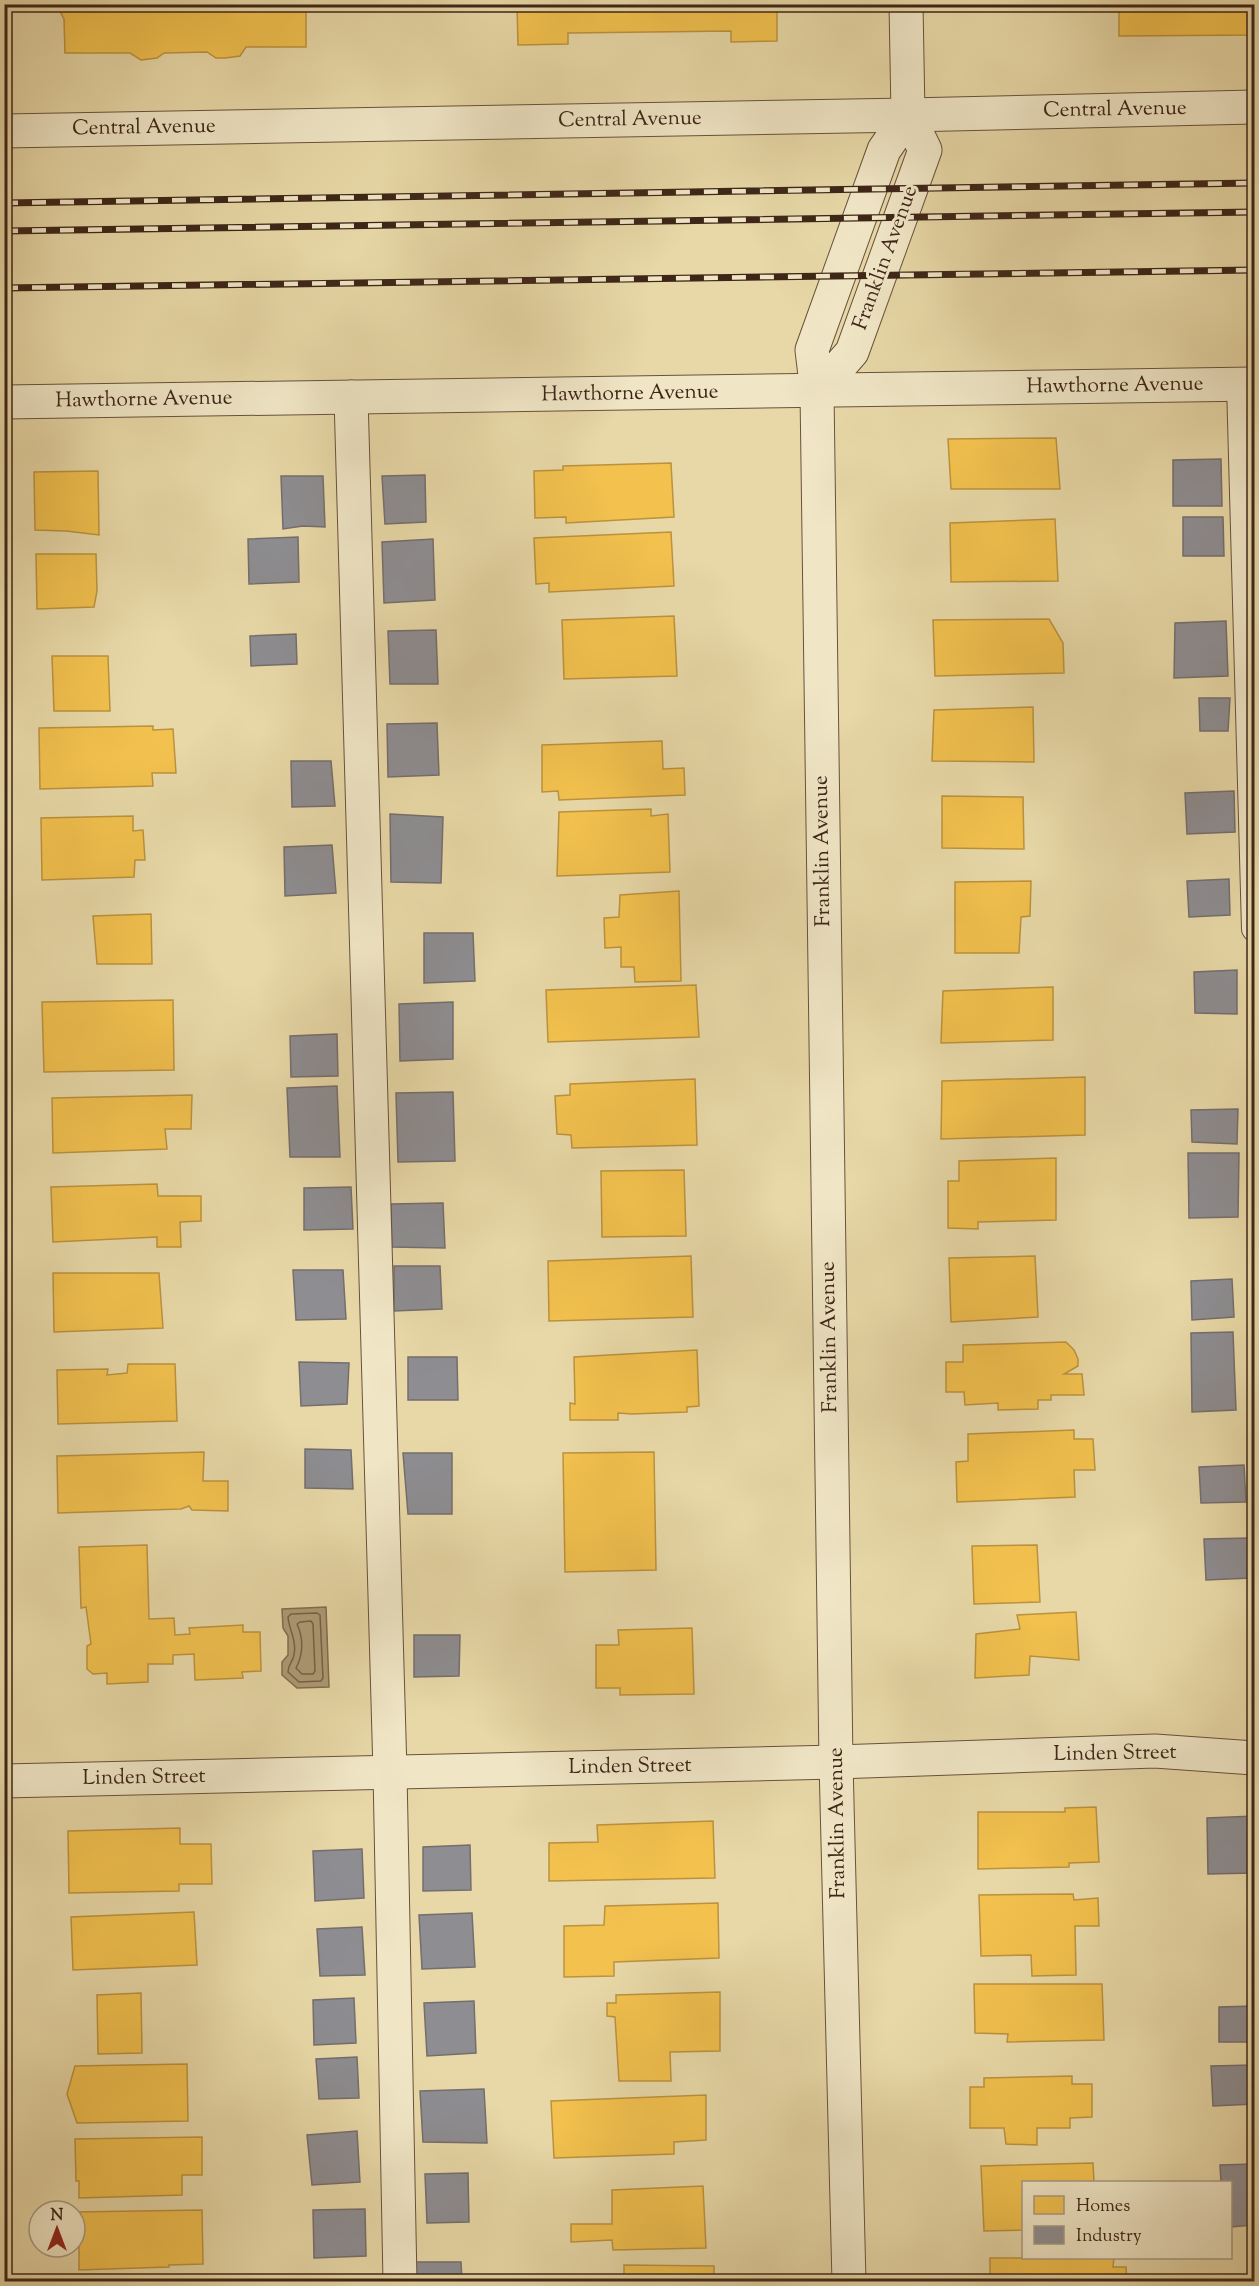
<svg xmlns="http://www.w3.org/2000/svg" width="1259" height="2286" font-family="'Sorts Mill Goudy',serif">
  <rect width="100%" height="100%" fill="#e8d8a7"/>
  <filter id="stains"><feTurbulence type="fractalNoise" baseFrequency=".00333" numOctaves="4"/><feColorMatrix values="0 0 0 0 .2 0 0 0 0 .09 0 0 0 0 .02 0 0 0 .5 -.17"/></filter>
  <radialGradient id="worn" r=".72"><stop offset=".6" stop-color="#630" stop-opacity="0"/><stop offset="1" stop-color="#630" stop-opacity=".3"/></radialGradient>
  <path fill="#ae9b76" stroke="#816c50" stroke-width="1.5" d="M326 1607 329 1687 297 1688 282 1675V1662L288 1655V1636L283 1628 282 1609Z"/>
  <g fill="#f2c14e" stroke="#bc923e" stroke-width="1.5">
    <path d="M56 4H306V47H246L240 56 225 58H216L207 52 164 53 157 58 141 60 130 53H65L64 19Z"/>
    <path d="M517 4H777V41L731 42V31L568 33V44L518 45Z"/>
    <path d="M1054 4H1254V35L1119 36V6L1054 7Z"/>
    <path d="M1056 438 1060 489H951L948 439Z"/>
    <path d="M671 463 674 517 566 523V517L535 518 534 471 563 470V466Z"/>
    <path d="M98 471 99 535 66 531 35 530 34 472Z"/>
    <path d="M1055 519 1058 581 951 582 950 523Z"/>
    <path d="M671 532 674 586 549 592V583L536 584 534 538Z"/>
    <path d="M36 554H96L97 591 94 607 37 609Z"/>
    <path d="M674 616 677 676 564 679 562 620Z"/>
    <path d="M1049 619 1063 643 1064 673 935 676 933 620Z"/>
    <path d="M52 656H108L110 711H54Z"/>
    <path d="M1033 707 1034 762 932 761 934 710Z"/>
    <path d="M153 726V730L173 729 176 773H152L153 786 40 789 39 728Z"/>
    <path d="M662 741 663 769 684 768 685 795 559 800 558 791 542 792V745Z"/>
    <path d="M942 796 1023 797 1024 849 942 848Z"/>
    <path d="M651 809V816L668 814 670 872 557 876 559 812Z"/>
    <path d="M133 816V831L143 830 145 860H135L134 877 42 880 41 818Z"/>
    <path d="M1031 881 1030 916 1021 917 1019 953H955V882Z"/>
    <path d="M679 891 681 981 635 982 634 967H621V947L605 948 604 918 619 917 620 895Z"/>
    <path d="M151 914 152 964H97L93 916Z"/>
    <path d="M696 985 699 1037 548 1042 546 990Z"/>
    <path d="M1053 987V1040L941 1043 943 991Z"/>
    <path d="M173 1000 174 1070 44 1072 42 1002Z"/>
    <path d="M1085 1077V1135L941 1139 942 1081Z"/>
    <path d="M695 1079 697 1145 572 1148 571 1135 557 1134 555 1096 570 1095V1084Z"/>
    <path d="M192 1095 191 1129H165L167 1149 53 1153 52 1098Z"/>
    <path d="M1056 1158V1220L978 1222V1229L948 1228V1181H959V1161Z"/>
    <path d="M684 1170 686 1236 602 1237 601 1171Z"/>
    <path d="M157 1184 158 1196H201V1221L180 1222 181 1247H157V1237L53 1242 51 1187Z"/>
    <path d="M691 1256 693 1317 549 1321 548 1261Z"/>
    <path d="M1035 1256 1038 1317 951 1322 949 1258Z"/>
    <path d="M53 1273H159L163 1328 54 1332Z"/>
    <path d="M1066 1342 1074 1350 1078 1359V1366L1064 1374H1082L1084 1395H1051V1400H1038V1409L998 1410V1403L965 1405 964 1392H946V1362H963V1345Z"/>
    <path d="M697 1350 699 1406 687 1407V1412L632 1414 618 1413V1420H570V1403L575 1404 574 1357Z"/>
    <path d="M128 1364H175L177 1421 58 1424 57 1370 108 1369 107 1375 127 1373Z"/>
    <path d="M1074 1430V1439H1093L1095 1470H1074L1075 1497 957 1502 956 1462 968 1461V1434Z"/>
    <path d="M204 1452 203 1481H228V1511L192 1510 189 1506 181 1509 58 1513 57 1456Z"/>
    <path d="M654 1452 656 1570 565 1572 563 1453Z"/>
    <path d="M147 1545 149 1619 174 1618 175 1635 190 1634 189 1628 243 1625V1632H260L261 1671 242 1672 243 1678 195 1680 194 1654 173 1655V1664H148V1682L107 1684V1673L93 1674 87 1669V1646L91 1644 86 1607 81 1608 79 1547Z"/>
    <path d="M1037 1545 1040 1602 974 1604 972 1546Z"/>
    <path d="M1076 1612 1079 1660 1030 1656 1029 1675 975 1678 976 1634 1020 1629 1017 1615Z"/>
    <path d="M692 1628 694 1694 620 1695V1688H596V1645H619L618 1630Z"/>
    <path d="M1096 1807 1099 1862 1069 1863V1867L978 1869V1812H1065V1808Z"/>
    <path d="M713 1821 715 1878 549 1881V1843L598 1842 597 1825Z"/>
    <path d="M180 1828V1844H211L212 1884H179V1891L69 1893 68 1831Z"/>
    <path d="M1073 1894 1074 1900 1098 1898 1099 1926H1075L1076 1975 1032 1976 1031 1955 981 1956 979 1895Z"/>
    <path d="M718 1903 719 1958 614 1962V1976L564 1977V1926L604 1925 605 1906Z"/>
    <path d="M194 1912 197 1965 73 1970 71 1917Z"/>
    <path d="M974 1984H1102L1104 2040 1007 2042 1008 2034 975 2033Z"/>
    <path d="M720 1992V2051L670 2052 671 2081H619L615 2017 607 2016V2003H616V1995Z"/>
    <path d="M141 1993 142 2053 98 2054 97 1995Z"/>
    <path d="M187 2064 188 2121 77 2123 67 2094 75 2066Z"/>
    <path d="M1072 2076V2084H1092V2117L1070 2118V2128H1037V2145L1006 2144 1004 2128H970V2087H984V2078Z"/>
    <path d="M706 2095V2140L674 2142V2154L554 2158 551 2101Z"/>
    <path d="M202 2137V2175H182V2195L79 2198V2181H76L75 2139Z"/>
    <path d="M1093 2163 1094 2182H1024V2230L984 2231 981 2166Z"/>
    <path d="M703 2186 706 2248 613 2250 612 2240 571 2242V2224H612V2190Z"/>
    <path d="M202 2210 203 2264 169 2265V2267L79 2270V2240H75V2212Z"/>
    <path d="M990 2258H1114L1113 2267H1126L1127 2282H990Z"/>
    <path d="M624 2265 714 2266V2282H624Z"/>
  </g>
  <g fill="#8d8d92" stroke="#756e6d" stroke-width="1.5">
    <path d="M1221 459 1222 506H1173V460Z"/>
    <path d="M425 475 426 522 385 524 382 476Z"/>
    <path d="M281 476H323L325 527 303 526 283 529Z"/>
    <path d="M1183 517H1223L1224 556H1183Z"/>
    <path d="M298 537 299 582 249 584 248 539Z"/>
    <path d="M433 539 435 600 384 603 382 542Z"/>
    <path d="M1226 621 1228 676 1174 678 1175 623Z"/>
    <path d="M436 630 438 684H390L388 631Z"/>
    <path d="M296 634 297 664 251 666 250 636Z"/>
    <path d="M1199 698H1230L1228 731H1200Z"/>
    <path d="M437 723 439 775 388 777 387 724Z"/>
    <path d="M291 761H331L335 806 292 807Z"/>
    <path d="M1234 791 1235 832 1187 834 1185 793Z"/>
    <path d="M390 814 443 817 441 883 391 882Z"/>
    <path d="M332 845 336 893 285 896 284 847Z"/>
    <path d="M1229 879 1230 915 1189 917 1187 881Z"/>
    <path d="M424 933H473L475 981 424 983Z"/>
    <path d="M1237 970V1014L1195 1013 1194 972Z"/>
    <path d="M453 1002V1059L400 1061 399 1004Z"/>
    <path d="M337 1034 338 1076 291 1077 290 1036Z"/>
    <path d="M337 1086 340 1157H290L287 1088Z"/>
    <path d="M453 1092 455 1161 398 1162 396 1093Z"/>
    <path d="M1238 1109 1237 1144 1192 1142 1191 1110Z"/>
    <path d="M1188 1153H1239L1238 1217 1189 1218Z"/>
    <path d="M351 1187 353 1229 304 1230V1188Z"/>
    <path d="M443 1203 445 1248 392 1247 391 1204Z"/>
    <path d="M394 1266H440L442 1309 394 1311Z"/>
    <path d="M293 1270H343L346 1319 296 1320Z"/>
    <path d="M1232 1279 1234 1317 1192 1320 1191 1281Z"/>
    <path d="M1233 1332 1236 1410 1192 1412 1191 1333Z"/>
    <path d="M408 1357H457L458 1400H408Z"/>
    <path d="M299 1362 349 1363 347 1404 301 1406Z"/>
    <path d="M305 1449 351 1450 353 1489 305 1488Z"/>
    <path d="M403 1453H452V1514H408Z"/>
    <path d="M1244 1465 1246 1502 1201 1503 1199 1467Z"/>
    <path d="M1250 1538 1251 1578 1206 1580 1204 1539Z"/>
    <path d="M414 1635H460L459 1676 414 1677Z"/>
    <path d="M1254 1816V1873L1208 1874 1207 1818Z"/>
    <path d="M470 1845 471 1890 423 1891V1847Z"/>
    <path d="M362 1849 364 1898 315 1901 313 1851Z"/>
    <path d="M472 1913 475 1967 422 1969 419 1915Z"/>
    <path d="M362 1927 365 1975 320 1976 317 1929Z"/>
    <path d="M354 1998 356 2043 314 2045 313 2000Z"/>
    <path d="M474 2001 476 2053 427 2056 424 2003Z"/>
    <path d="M1254 2006V2042H1219V2007Z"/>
    <path d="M357 2057 359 2098 319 2099 316 2059Z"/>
    <path d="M1254 2065V2104L1213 2106 1211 2066Z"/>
    <path d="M484 2089 487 2143 423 2142 420 2091Z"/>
    <path d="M357 2131 360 2182 312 2185 307 2135Z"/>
    <path d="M1254 2164V2225L1230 2227V2182H1221L1220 2165Z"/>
    <path d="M468 2173 469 2222 427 2223 425 2174Z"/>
    <path d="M365 2209 366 2256 314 2258 313 2210Z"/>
    <path d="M415 2262H461L462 2282H415Z"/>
  </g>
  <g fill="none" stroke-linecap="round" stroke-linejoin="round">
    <g stroke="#766047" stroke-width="1.5">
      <path d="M291 1614 317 1613 320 1615 323 1678 321 1681 299 1682 288 1672C288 1664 293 1662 294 1655 297 1640 289 1630 288 1617Z"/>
      <path d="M311 1621 313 1624 315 1671 313 1674H302L296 1668C303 1655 304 1639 297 1624L300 1622Z"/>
    </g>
    <g stroke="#68523c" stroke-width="26">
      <path id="service" d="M1239 384 1254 929"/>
    </g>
    <g stroke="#68523c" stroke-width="35">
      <g id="minor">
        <path d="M817 392 852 352 925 150 908 115 906 4"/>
        <path d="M351 397 390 1772 400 2282"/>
        <path d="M4 1781 836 1762 1155 1751 1254 1758"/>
        <path d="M849 2282 836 1762 817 392 812 350 884 150 908 115"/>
      </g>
    </g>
    <g stroke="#68523c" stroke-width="35">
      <g id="tertiary">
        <path d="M4 131 908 115 1254 107"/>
        <path d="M4 402 1254 384"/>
      </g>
    </g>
    <use href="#service" stroke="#f0e6c6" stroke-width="24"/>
    <use href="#minor" stroke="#f0e6c6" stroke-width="33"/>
    <use href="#tertiary" stroke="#f0e6c6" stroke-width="33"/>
    <g stroke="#3d2618" stroke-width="7">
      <g id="rail">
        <path d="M4 203 1254 183"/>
        <path d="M4 231 1254 212"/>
        <path d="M4 288 1254 270"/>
      </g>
    </g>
    <use href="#rail" stroke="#f0e6c6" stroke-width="4.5" stroke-dasharray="14" stroke-linecap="butt"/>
  </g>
  <g text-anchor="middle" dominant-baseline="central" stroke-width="6" stroke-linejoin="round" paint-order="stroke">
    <g font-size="21" fill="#3d2618" stroke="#f0e6c6">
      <text transform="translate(1115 110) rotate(-1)">Central Avenue</text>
      <text transform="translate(630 120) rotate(-1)">Central Avenue</text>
      <text transform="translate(144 128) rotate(-1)">Central Avenue</text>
      <text transform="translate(886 258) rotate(-70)">Franklin Avenue</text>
      <text transform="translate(1115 386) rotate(-1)">Hawthorne Avenue</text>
      <text transform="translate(630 394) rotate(-1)">Hawthorne Avenue</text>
      <text transform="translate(144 400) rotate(-1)">Hawthorne Avenue</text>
      <text transform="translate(823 851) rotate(-91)">Franklin Avenue</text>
      <text transform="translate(830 1337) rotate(-91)">Franklin Avenue</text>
      <text transform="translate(1115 1754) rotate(-1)">Linden Street</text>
      <text transform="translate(630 1767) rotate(-1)">Linden Street</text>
      <text transform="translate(144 1778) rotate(-1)">Linden Street</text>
      <text transform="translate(838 1823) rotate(-91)">Franklin Avenue</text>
    </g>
  </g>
  <rect width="1259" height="2286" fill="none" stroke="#e8d8a7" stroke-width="24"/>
  <rect x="6" y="6" width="1247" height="2274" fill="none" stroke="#3d2618" stroke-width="3"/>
  <rect x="12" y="12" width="1235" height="2262" fill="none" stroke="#3d2618" stroke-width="1.5"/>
  <rect x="1022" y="2181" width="210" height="78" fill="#f0e6c6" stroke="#a89980" stroke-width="1.5"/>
  <rect x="1034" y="2196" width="30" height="18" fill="#f2c14e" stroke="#a89980" stroke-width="1.5"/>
  <text x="1076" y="2211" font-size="18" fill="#3d2618">Homes</text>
  <rect x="1034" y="2226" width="30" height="18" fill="#8d8d92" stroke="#a89980" stroke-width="1.5"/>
  <text x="1076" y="2241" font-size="18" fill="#3d2618">Industry</text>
  <g transform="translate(57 2229)"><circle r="28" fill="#f0e6c6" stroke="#a89980" stroke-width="1.5"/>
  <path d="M0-4.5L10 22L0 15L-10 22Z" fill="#8f2418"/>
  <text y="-9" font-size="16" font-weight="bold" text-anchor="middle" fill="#3d2618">N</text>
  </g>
  <rect width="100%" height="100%" filter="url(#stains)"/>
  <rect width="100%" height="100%" fill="url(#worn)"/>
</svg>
